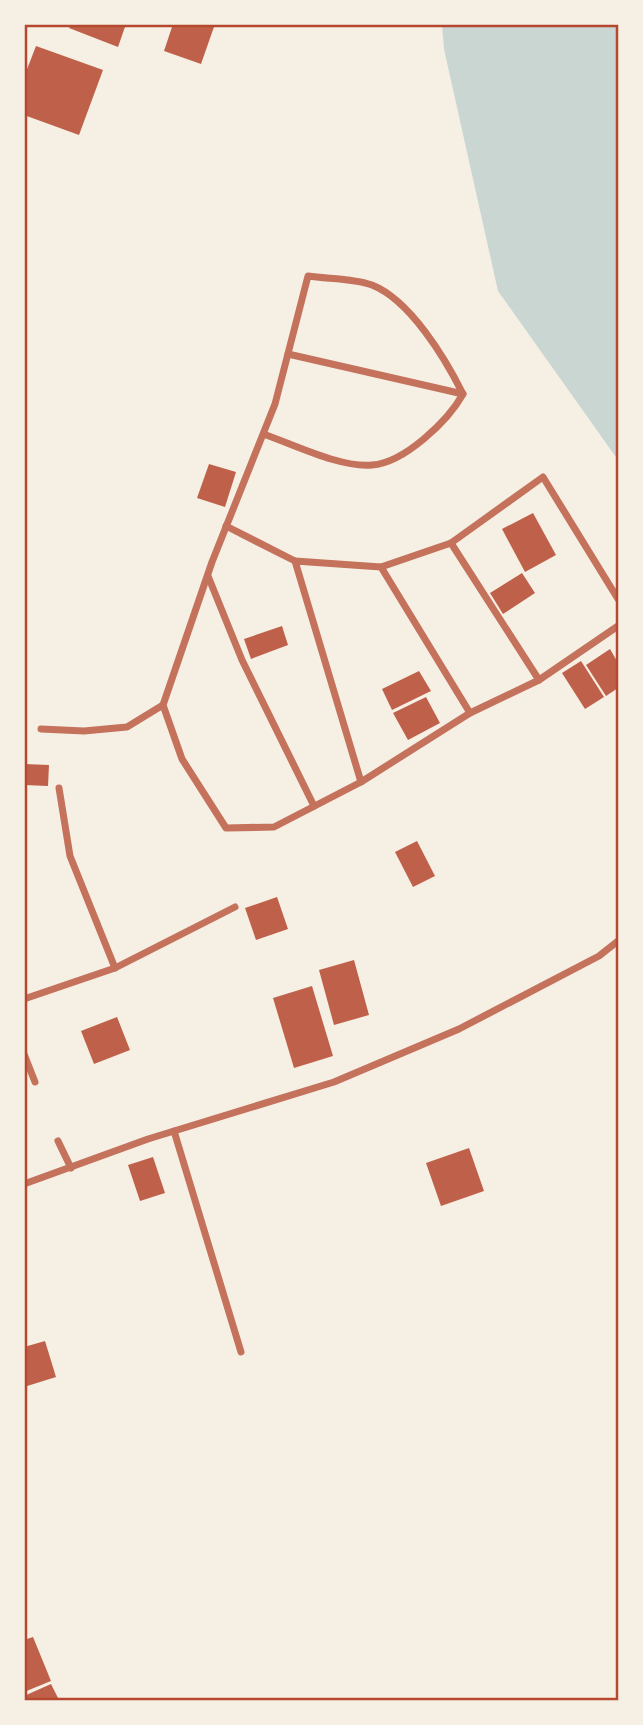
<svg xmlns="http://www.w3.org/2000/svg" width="643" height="1725" font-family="'Asap Condensed',sans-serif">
  <rect width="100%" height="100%" fill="#f6efe4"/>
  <path fill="#c9d6d2" d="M442 25H618V460L498 291 444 49Z"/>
  <g fill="#bf614a">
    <path d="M71 24H126L118 47 69 28Z"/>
    <path d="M173 24H215L201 64 164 51Z"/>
    <path d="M36 46 103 70 79 135 24 115V77Z"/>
    <path d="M209 464 236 472 225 507 197 498Z"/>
    <path d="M533 513 556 555 525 572 502 529Z"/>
    <path d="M522 573 535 593 503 614 490 593Z"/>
    <path d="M282 626 288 645 251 659 244 639Z"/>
    <path d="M610 649 618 663V688L606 696 586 665Z"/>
    <path d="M581 661 604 697 585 709 562 673Z"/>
    <path d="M419 671 431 691 392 710 382 689Z"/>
    <path d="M426 697 440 723 408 740 393 713Z"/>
    <path d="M24 764 49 765 48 786 24 785Z"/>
    <path d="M417 841 435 876 413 887 395 852Z"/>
    <path d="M277 897 288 929 256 940 245 908Z"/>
    <path d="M354 960 369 1015 334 1025 319 970Z"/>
    <path d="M312 986 333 1056 294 1068 273 998Z"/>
    <path d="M117 1017 130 1050 94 1064 81 1031Z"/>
    <path d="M469 1148 484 1191 441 1206 426 1163Z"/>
    <path d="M153 1157 165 1193 140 1201 128 1165Z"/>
    <path d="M45 1341 56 1377 24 1387V1347Z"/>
    <path d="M33 1637 51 1681 24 1692V1640Z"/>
    <path d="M51 1684 59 1700H24V1696Z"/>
  </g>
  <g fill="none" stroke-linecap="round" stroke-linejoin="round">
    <g stroke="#c5725c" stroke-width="7">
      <path d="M288 354 463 394"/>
      <path d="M263 434C293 444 340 468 372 465 404 463 448 421 463 394 445 358 410 300 372 285 353 278 327 279 308 276L275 404 212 562 163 705 182 759 226 828 274 827 361 782 470 713 539 680 618 626"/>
      <path d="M226 526 295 561"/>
      <path d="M451 543 539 680"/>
      <path d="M381 567 470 713"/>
      <path d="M208 576 242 660 314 806"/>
      <path d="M41 729 84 731 127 727 163 705"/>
      <path d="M361 782 295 561 381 567 451 543 543 477 618 599"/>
      <path d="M59 788 70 856 115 968"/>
      <path d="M24 999 115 968 235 907"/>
      <path d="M24 1054 35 1082"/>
      <path d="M174 1131 241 1352"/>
      <path d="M58 1141 71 1168"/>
      <path d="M24 1184 148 1139 334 1082 459 1029 599 956 618 941"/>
    </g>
  </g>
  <rect width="643" height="1725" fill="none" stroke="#f6efe4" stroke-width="52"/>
  <rect x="26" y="26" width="591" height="1673" fill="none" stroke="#b5482f" stroke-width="2.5"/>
</svg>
